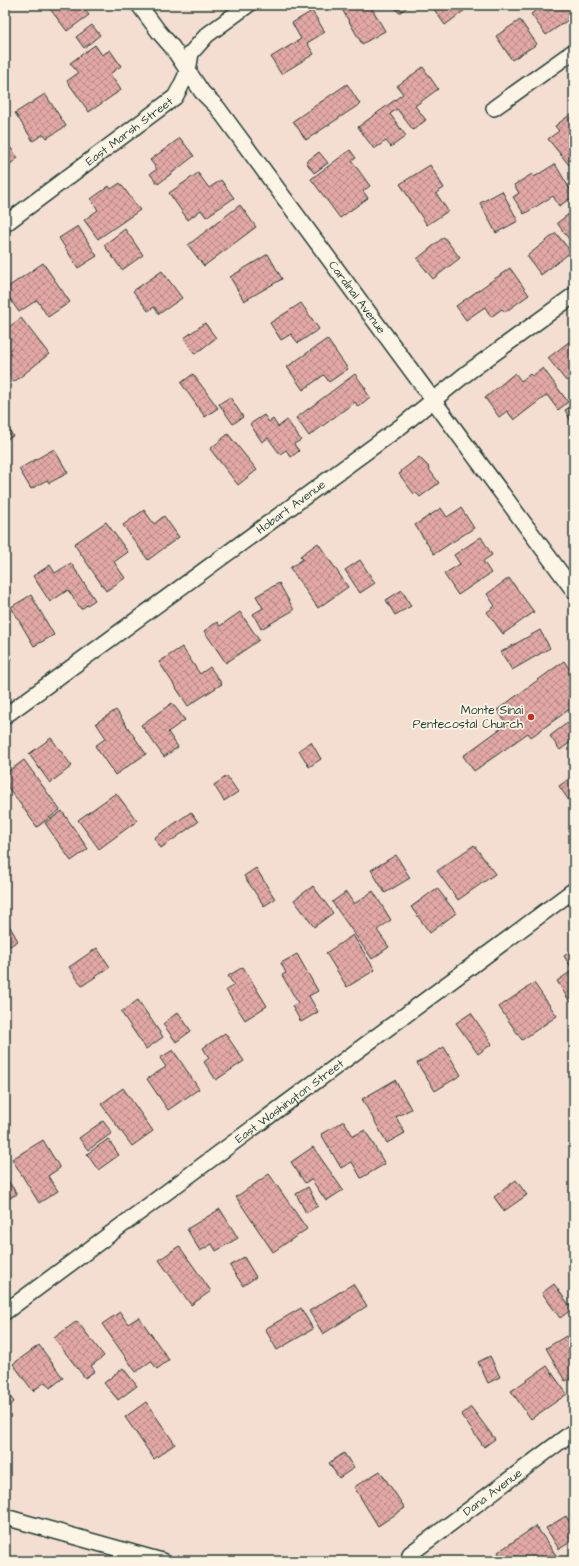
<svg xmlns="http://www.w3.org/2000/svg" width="579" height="1566" font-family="'Architects Daughter',sans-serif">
  <defs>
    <pattern id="building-cross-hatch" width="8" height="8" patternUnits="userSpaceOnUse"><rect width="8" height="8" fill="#e3a8a6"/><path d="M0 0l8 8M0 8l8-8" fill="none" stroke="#b78a88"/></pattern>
  </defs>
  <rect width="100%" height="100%" fill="#f4ded2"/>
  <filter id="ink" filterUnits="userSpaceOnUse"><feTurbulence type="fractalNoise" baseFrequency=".025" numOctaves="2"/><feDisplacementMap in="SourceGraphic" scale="8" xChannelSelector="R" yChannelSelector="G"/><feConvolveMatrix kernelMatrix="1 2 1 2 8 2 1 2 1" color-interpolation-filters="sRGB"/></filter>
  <g filter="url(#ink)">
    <g fill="url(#building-cross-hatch)" stroke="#1f3d34">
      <path d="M55 5H81L89 15 67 31 50 9Z"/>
      <path d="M348 5H370L385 31 362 44 343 11 350 8Z"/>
      <path d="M393 5H410L399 13Z"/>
      <path d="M431 5H461L465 10 445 25Z"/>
      <path d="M544 5H574V16L546 35 531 14Z"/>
      <path d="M312 11 325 32 307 43 314 54 281 74 271 57 301 39 292 23Z"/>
      <path d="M520 20 537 44 512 60 496 36Z"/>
      <path d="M92 25 100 35 84 48 76 37Z"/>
      <path d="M95 45 102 55 110 50 121 66 110 74 121 90 89 112 67 81 78 73 70 63Z"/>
      <path d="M423 67 438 89 415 106 426 120 413 130 397 109 390 114 406 136 391 147 386 141 374 149 358 127 403 94 397 86Z"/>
      <path d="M347 84 360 104 306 140 293 121Z"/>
      <path d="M45 94 66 126 47 138 44 134 33 141 15 113Z"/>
      <path d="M571 114 574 118V161L569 165 548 139 559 131 555 126Z"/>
      <path d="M180 138 194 156 158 184 150 174 157 169 150 160Z"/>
      <path d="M5 140 18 158 5 168Z"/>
      <path d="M350 150 356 158 352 161 370 186 363 191 368 198 340 218 311 179Z"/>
      <path d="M319 152 328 163 314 173 306 162Z"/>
      <path d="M555 164 574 196 559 206 553 196 524 214 513 197 519 193 514 185 532 174 534 177Z"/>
      <path d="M430 165 444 188 436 193 448 211 427 225 400 184Z"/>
      <path d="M198 173 209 188 221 180 234 198 206 217 201 210 188 220 169 193Z"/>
      <path d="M120 183 140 210 98 239 84 220 98 210 91 199 109 186 111 189Z"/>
      <path d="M502 191 518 221 496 233 480 203Z"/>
      <path d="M240 205 256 227 204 266 188 245Z"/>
      <path d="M574 210V246L557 223Z"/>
      <path d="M78 226 97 256 78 268 59 238Z"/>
      <path d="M125 229 143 255 122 270 104 245Z"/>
      <path d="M556 233 571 252 541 275 527 256Z"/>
      <path d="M444 237 460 258 433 279 417 259Z"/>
      <path d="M268 254 282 279 244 301 230 277Z"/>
      <path d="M43 263 70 302 48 317 37 300 19 312 5 292V289Z"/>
      <path d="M510 268 529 295 505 312 502 309 491 317 485 307 466 320 456 306Z"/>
      <path d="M162 271 182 298 159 314 154 307 148 311 133 291Z"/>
      <path d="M301 303 319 329 298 343 291 334 281 340 270 323Z"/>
      <path d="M21 318 49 354 14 382 5 371V330Z"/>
      <path d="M205 323 216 338 195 354 184 338Z"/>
      <path d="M574 338V374L566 381 548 358Z"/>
      <path d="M327 339 348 369 329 382 324 375 303 390 287 367Z"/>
      <path d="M543 368 568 402 558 410 547 395 514 420 507 411 499 417 485 398 515 373 521 381 530 374 532 376Z"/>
      <path d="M193 374 218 408 205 417 181 383Z"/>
      <path d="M355 374 366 389 365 390 370 397 358 407 355 402 309 436 296 418Z"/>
      <path d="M230 397 243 417 233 424 219 404Z"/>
      <path d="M574 405V427L565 410Z"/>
      <path d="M264 415 269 422 273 419 278 427 287 420 301 440 294 444 299 451 291 457 286 450 280 454 268 438 262 442 250 424Z"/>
      <path d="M5 423 13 436 5 440Z"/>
      <path d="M228 434 257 470 238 485 210 449Z"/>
      <path d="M54 449 68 473 49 483 47 480 31 489 19 469Z"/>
      <path d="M419 457 429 467 428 468 439 483 420 497 416 493 414 494 399 474 402 472 401 471Z"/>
      <path d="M441 508 447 517 461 508 474 528 434 554 415 525Z"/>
      <path d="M144 510 154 524 164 516 179 537 148 560 123 525Z"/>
      <path d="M106 522 128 552 114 562 125 578 106 591 74 544Z"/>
      <path d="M481 537 492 555 483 561 491 573 458 595 444 574 460 564 454 555Z"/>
      <path d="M318 543 348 587 318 608 290 568 303 559 300 556Z"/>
      <path d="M360 560 375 583 360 593 345 570Z"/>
      <path d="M71 563 95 600 81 609 68 590 50 602 33 576 50 565 55 573Z"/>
      <path d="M509 578 534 612 503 634 487 612 495 606 487 594Z"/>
      <path d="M279 583 294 610 261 629 253 614 263 608 256 596Z"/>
      <path d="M402 590 411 606 395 615 386 600Z"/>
      <path d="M31 595 54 635 34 646 11 607Z"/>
      <path d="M240 612 259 640 226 663 204 631 217 622 220 626Z"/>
      <path d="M540 630 550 648 512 670 501 652Z"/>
      <path d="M5 646 12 659 5 662Z"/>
      <path d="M182 647 200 674 210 667 222 684 188 706 159 662Z"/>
      <path d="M564 661 574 676V706L531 737 528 733 474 771 463 756 507 724 497 710Z"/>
      <path d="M172 703 185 720 168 732 178 747 164 757 141 725Z"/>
      <path d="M116 710 146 754 115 775 95 746 106 738 96 723Z"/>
      <path d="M567 723 572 729 574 727V743L572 741 560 750 550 736Z"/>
      <path d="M51 738 72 766 50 783 29 754Z"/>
      <path d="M311 742 321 759 309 767 299 750Z"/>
      <path d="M24 760 60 810 37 827 5 783V774Z"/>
      <path d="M574 775V808L559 786Z"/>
      <path d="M227 776 238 792 224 801 214 785Z"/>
      <path d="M116 793 137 821 99 849 78 820Z"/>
      <path d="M62 811 88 849 71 861 45 823Z"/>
      <path d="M191 812 198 822 161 848 154 838Z"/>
      <path d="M474 845 495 874 458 900 437 871Z"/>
      <path d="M396 855 410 878 385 893 371 870Z"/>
      <path d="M256 868 275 899 264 906 244 876Z"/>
      <path d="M313 886 333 913 314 927 294 900Z"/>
      <path d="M437 888 456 913 430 933 411 907Z"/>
      <path d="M373 891 391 920 377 930 389 947 372 959 332 902 346 892 354 904Z"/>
      <path d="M5 918 18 941 5 949Z"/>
      <path d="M353 935 375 970 347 987 326 953Z"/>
      <path d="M97 948 110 967 82 986 69 967Z"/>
      <path d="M574 949V999L570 1002 557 981 573 970 564 956Z"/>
      <path d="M297 954 318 991 309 996 318 1012 301 1022 292 1006 298 1003 282 975 286 973 281 963Z"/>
      <path d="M243 967 267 1006 245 1020 226 990 234 985 228 976Z"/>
      <path d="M534 983 557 1016 522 1040 499 1007Z"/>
      <path d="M138 1000 163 1037 146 1049 121 1012Z"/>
      <path d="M178 1012 191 1031 176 1042 163 1024Z"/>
      <path d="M471 1013 492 1044 478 1054 456 1023Z"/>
      <path d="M225 1033 244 1061 216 1080 204 1062 209 1058 203 1048Z"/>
      <path d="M444 1047 461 1075 435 1091 417 1063Z"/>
      <path d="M173 1050 199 1089 168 1110 147 1079 166 1067 160 1058Z"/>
      <path d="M395 1080 411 1109 396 1117 405 1133 387 1143 362 1099Z"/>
      <path d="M123 1088 153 1131 132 1146 101 1104Z"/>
      <path d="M103 1121 112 1133 88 1150 79 1138Z"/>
      <path d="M344 1121 353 1136 365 1130 385 1164 361 1178 352 1162 341 1168 321 1134Z"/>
      <path d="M108 1139 119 1155 98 1170 87 1154Z"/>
      <path d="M43 1140 60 1168 48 1176 58 1191 39 1203 12 1159Z"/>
      <path d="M313 1147 343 1190 326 1201 311 1179 305 1183 291 1162Z"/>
      <path d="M269 1174 307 1229 273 1252 236 1197Z"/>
      <path d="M5 1176 17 1194 5 1201Z"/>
      <path d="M516 1180 527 1195 504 1211 494 1197Z"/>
      <path d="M308 1187 318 1206 306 1213 296 1194Z"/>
      <path d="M220 1209 238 1238 216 1251 212 1244 200 1251 187 1229Z"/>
      <path d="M179 1246 211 1291 191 1305 159 1260Z"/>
      <path d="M244 1257 256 1277 243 1286 230 1266Z"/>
      <path d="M353 1284 367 1306 323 1334 309 1311Z"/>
      <path d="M554 1284 572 1309 560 1318 542 1293Z"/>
      <path d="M301 1308 313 1329 277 1350 265 1329Z"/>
      <path d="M120 1312 128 1324 139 1317 169 1360 157 1369 151 1361 136 1372 102 1324Z"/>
      <path d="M77 1321 104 1356 91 1366 95 1371 85 1378 54 1338Z"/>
      <path d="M566 1336 574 1350V1376L565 1381 546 1348Z"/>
      <path d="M39 1345 63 1378 50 1388 45 1382 33 1391 13 1364Z"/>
      <path d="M490 1356 500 1377 488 1383 478 1362Z"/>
      <path d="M547 1366 567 1394 531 1419 511 1391Z"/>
      <path d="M123 1368 137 1386 118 1400 104 1383Z"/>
      <path d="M5 1389 14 1402 5 1409Z"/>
      <path d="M146 1402 175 1444 154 1459 125 1417Z"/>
      <path d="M471 1407 495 1439 484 1447 461 1415Z"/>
      <path d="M344 1453 354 1468 339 1478 329 1463Z"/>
      <path d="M380 1471 405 1508 378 1526 354 1487Z"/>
      <path d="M566 1516 574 1529V1540L559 1549 546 1528Z"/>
      <path d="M536 1526 560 1561H504L498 1552Z"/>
    </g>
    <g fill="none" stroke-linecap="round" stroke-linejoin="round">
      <g stroke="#1f3d34" stroke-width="18">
        <g id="minor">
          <path id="s1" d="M139 5 159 32 172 47 202 92 217 107 574 591"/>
          <path d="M494 108 574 51"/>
          <path id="s2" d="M5 224 175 97 180 88 188 71 191 53 207 35 248 5"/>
          <path id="s3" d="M5 716 400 427 467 373 574 295"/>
          <path id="s4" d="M5 1312 574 890"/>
          <path d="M5 1517 162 1561"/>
          <path id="s5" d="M410 1554 574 1431"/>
        </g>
      </g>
      <use href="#minor" stroke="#fcf5e5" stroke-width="15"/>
    </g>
  </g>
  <circle fill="#c8321e" stroke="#fcf5e5" stroke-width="1.5" cx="531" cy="717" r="4"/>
  <g text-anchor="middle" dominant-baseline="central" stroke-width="3.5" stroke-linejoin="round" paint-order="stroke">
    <g font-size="12" fill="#1f3d34" stroke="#fcf5e5">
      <text stroke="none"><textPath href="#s2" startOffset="155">East Marsh Street</textPath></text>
      <text stroke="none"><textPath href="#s1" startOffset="365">Cardinal Avenue</textPath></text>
      <text stroke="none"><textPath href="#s3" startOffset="354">Hobart Avenue</textPath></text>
      <text stroke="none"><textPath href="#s4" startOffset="354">East Washington Street</textPath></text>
      <text stroke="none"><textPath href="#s5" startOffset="103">Dana Avenue</textPath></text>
    </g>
    <g font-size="12" fill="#1f3d34" stroke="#fcf5e5" text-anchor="end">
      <text x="523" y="710">Monte Sinai<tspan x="523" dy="14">Pentecostal Church</tspan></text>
    </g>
  </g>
  <rect width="579" height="1566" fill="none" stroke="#fcf5e5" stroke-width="20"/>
  <rect x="10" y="10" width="559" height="1546" fill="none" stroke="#1f3d34" stroke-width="1.5" filter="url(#ink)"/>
</svg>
